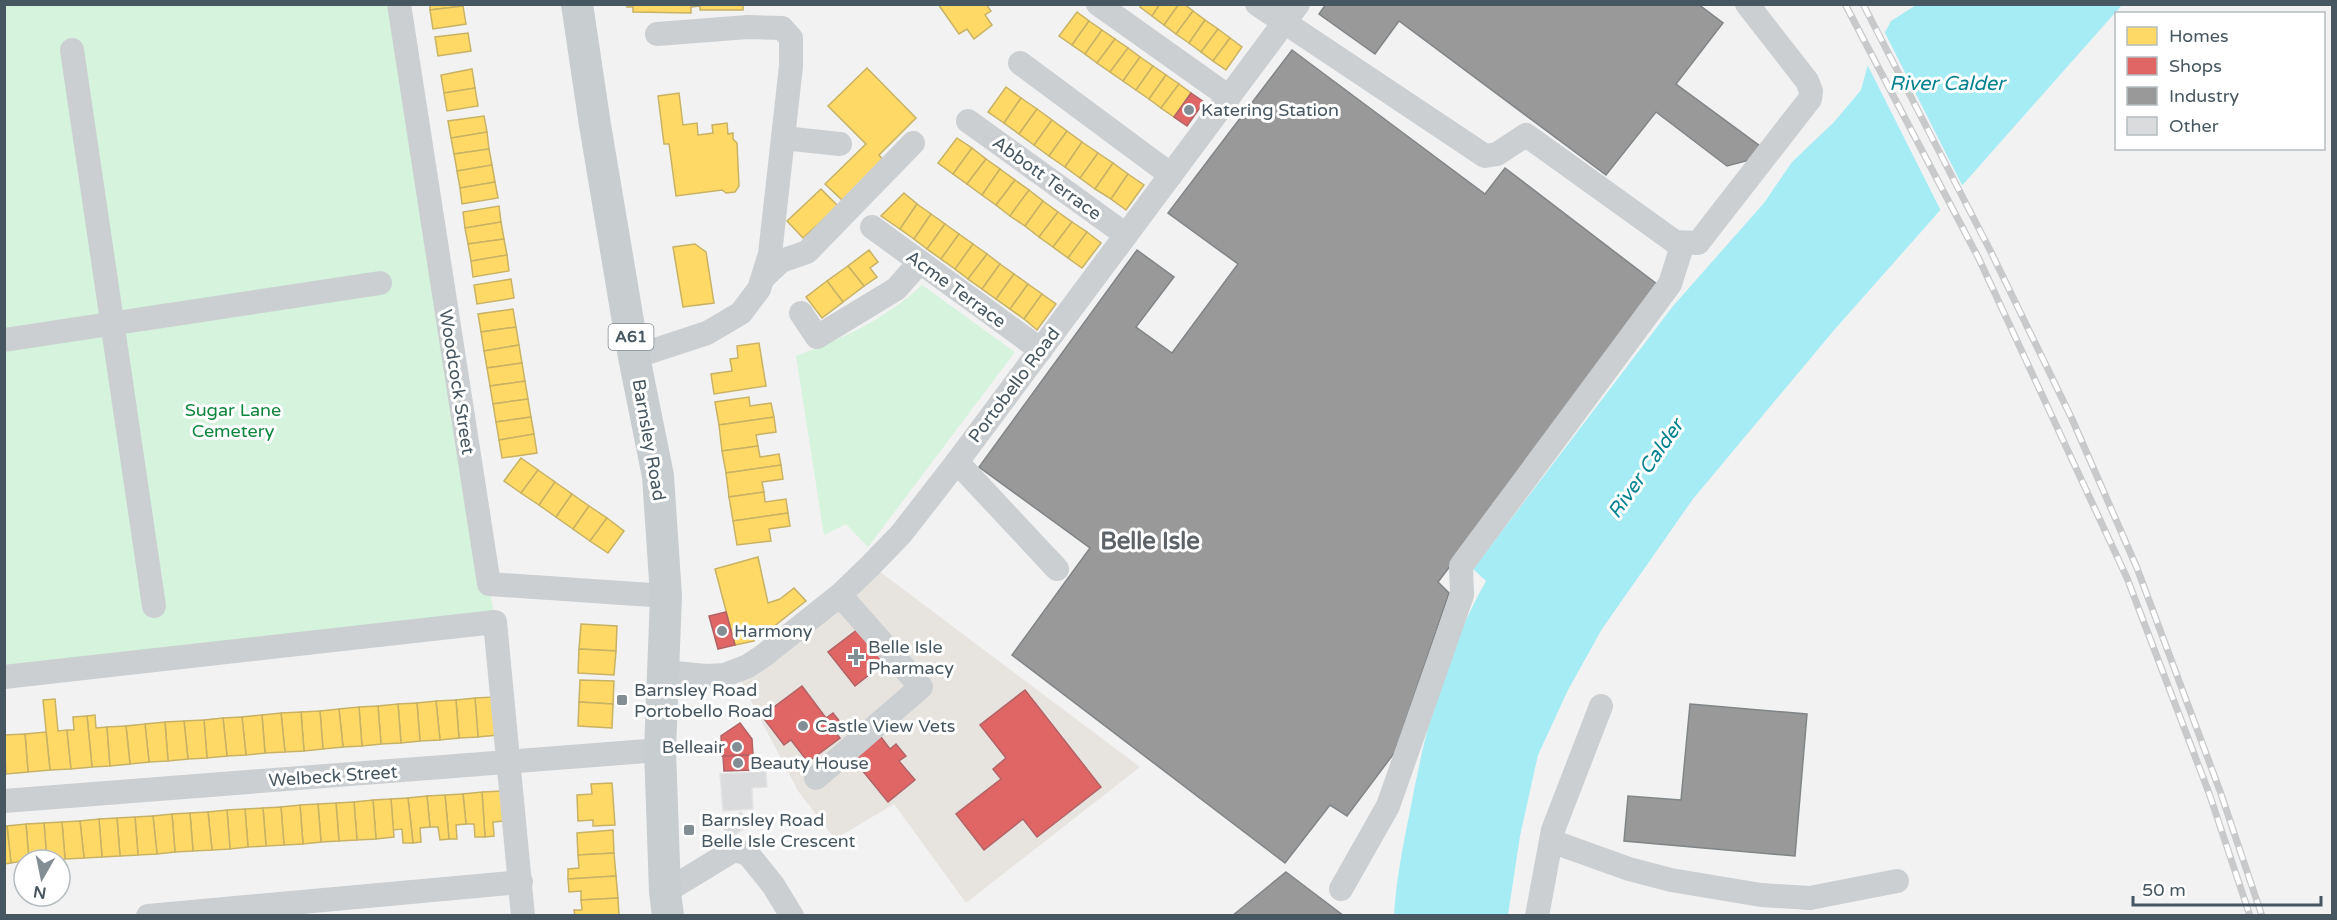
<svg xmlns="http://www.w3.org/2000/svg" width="2337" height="920" font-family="'Varela Round',sans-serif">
  <rect width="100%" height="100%" fill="#f3f2f2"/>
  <path fill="#e7e4e0" d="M871 565 1140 767 966 903 894 804 835 839 798 791 736 672Z"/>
  <g fill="#d5f3dd">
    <path d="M4 5H399L495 622 5 677Z"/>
    <path d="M922 285 1015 352 868 547 846 524 824 535 796 356C842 339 886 319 922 285Z"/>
  </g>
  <path fill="#a6ecf5" d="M1916 5H2122L1835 329 1693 499 1602 629 1568 690 1538 755 1520 836 1508 915 1394 916C1396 881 1403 845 1410 811 1425 730 1445 653 1486 581L1473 569 1673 306 1764 203 1792 162 1834 122 1861 90 1868 64 1891 21Z"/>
  <path fill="#f3f2f2" d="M1883 29 1964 189 1942 213 1866 62Z"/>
  <g fill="#ffd966" stroke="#c8b264" stroke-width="1.5">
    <path d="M430 4H463V6L430 10Z"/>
    <path d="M627 4H743V10H700V6L691 7V13L633 12V7H627Z"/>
    <path d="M938 4H986L991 11 985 15 992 25 974 39 967 29 959 34Z"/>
    <path d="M1142 4H1160L1152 16 1140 7Z"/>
    <path d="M1160 4H1179L1164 25 1152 16Z"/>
    <path d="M1179 4H1184L1193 11 1176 34 1164 25Z"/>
    <path d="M463 6 466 24 433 29 430 10Z"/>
    <path d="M1193 11 1205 20 1189 43 1176 34Z"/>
    <path d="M1077 12 1089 21 1072 45 1059 36Z"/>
    <path d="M1205 20 1218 29 1201 52 1189 43Z"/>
    <path d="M1089 21 1102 30 1085 54 1072 45Z"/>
    <path d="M1218 29 1230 38 1213 61 1201 52Z"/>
    <path d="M1102 30 1115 39 1097 63 1085 54Z"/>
    <path d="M468 33 471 51 438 56 435 37Z"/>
    <path d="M1230 38 1242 47 1226 70 1213 61Z"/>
    <path d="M1115 39 1128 48 1110 72 1097 63Z"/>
    <path d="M1128 48 1140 57 1123 81 1110 72Z"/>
    <path d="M1140 57 1153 66 1136 90 1123 81Z"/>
    <path d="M1153 66 1166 75 1149 99 1136 90Z"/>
    <path d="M867 68 916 118 879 155 884 161 843 201 825 184 866 144 828 106Z"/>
    <path d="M472 69 475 88 444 93 441 75Z"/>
    <path d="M1166 75 1179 84 1161 108 1149 99Z"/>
    <path d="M1179 84 1191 93 1174 117 1161 108Z"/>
    <path d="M1006 87 1021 98 1004 123 988 112Z"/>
    <path d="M475 88 478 106 447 111 444 93Z"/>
    <path d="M679 93 683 125 697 123 698 135 713 133 712 125 727 123 728 134 733 133V139L737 143 739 186 735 192 726 193 722 190 676 196 669 144H664L658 96Z"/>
    <path d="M1021 98 1037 109 1019 134 1004 123Z"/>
    <path d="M1037 109 1052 120 1034 145 1019 134Z"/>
    <path d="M484 116 487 132 451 138 448 121Z"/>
    <path d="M1052 120 1067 131 1049 156 1034 145Z"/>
    <path d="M1067 131 1082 142 1065 167 1049 156Z"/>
    <path d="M487 132 489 149 454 154 451 138Z"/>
    <path d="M957 138 972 148 953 174 938 163Z"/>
    <path d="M1082 142 1098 153 1080 178 1065 167Z"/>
    <path d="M972 148 986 159 967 184 953 174Z"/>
    <path d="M489 149 492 165 457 171 454 154Z"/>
    <path d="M1098 153 1113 163 1095 189 1080 178Z"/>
    <path d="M986 159 1000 169 982 195 967 184Z"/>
    <path d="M1113 163 1128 174 1111 199 1095 189Z"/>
    <path d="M492 165 495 182 460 188 457 171Z"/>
    <path d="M1000 169 1015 180 996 205 982 195Z"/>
    <path d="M1128 174 1144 185 1126 210 1111 199Z"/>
    <path d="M1015 180 1029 190 1010 216 996 205Z"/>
    <path d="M495 182 498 198 462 204 460 188Z"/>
    <path d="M821 189 838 206 803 238 787 221Z"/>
    <path d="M1029 190 1043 201 1025 226 1010 216Z"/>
    <path d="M904 193 917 204 900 229 881 216Z"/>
    <path d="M1043 201 1058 212 1039 237 1025 226Z"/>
    <path d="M917 204 931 214 914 239 900 229Z"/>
    <path d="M499 206 501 222 465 228 463 212Z"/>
    <path d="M1058 212 1072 222 1053 247 1039 237Z"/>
    <path d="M931 214 945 224 927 249 914 239Z"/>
    <path d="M501 222 504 239 468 244 465 228Z"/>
    <path d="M1072 222 1087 232 1068 258 1053 247Z"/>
    <path d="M945 224 959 234 941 259 927 249Z"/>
    <path d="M1087 232 1101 243 1082 268 1068 258Z"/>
    <path d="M959 234 973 244 955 269 941 259Z"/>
    <path d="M504 239 507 255 471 261 468 244Z"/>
    <path d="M695 244 706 252 714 303 683 307 673 247Z"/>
    <path d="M973 244 987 254 968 279 955 269Z"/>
    <path d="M869 250 878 262 870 268 877 277 864 286 848 266Z"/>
    <path d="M987 254 1000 264 982 289 968 279Z"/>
    <path d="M507 255 509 271 473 277 471 261Z"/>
    <path d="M1000 264 1014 274 996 299 982 289Z"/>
    <path d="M848 266 864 286 843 302 827 281Z"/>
    <path d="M1014 274 1028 284 1010 309 996 299Z"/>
    <path d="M511 279 514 298 477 304 474 285Z"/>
    <path d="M827 281 843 302 822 318 806 297Z"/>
    <path d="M1028 284 1042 294 1024 319 1010 309Z"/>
    <path d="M1042 294 1056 304 1037 330 1024 319Z"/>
    <path d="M513 309 516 327 481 332 478 314Z"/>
    <path d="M516 327 519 345 484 351 481 332Z"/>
    <path d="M759 343 766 386 714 394 711 374 732 371 730 359 738 358 737 346Z"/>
    <path d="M519 345 522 363 487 368 484 351Z"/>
    <path d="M522 363 525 381 490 386 487 368Z"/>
    <path d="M525 381 528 399 493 404 490 386Z"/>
    <path d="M749 397 750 406 771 403 774 417 719 425 715 402Z"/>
    <path d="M528 399 531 417 496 422 493 404Z"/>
    <path d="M531 417 534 434 499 440 496 422Z"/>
    <path d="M774 417 776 432 756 435 758 446 722 451 719 425Z"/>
    <path d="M534 434 537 453 502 458 499 440Z"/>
    <path d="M758 446 760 457 779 454 781 465 726 473 722 451Z"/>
    <path d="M521 458 538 470 521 493 504 481Z"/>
    <path d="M781 465 783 479 762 482 764 492 729 497 726 473Z"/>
    <path d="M538 470 555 482 539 505 521 493Z"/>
    <path d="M555 482 572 494 556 517 539 505Z"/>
    <path d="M764 492 765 502 786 499 788 513 733 521 729 497Z"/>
    <path d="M572 494 589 506 573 529 556 517Z"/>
    <path d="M589 506 607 518 590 541 573 529Z"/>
    <path d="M788 513 790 526 769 529 771 541 737 545 733 521Z"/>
    <path d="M607 518 624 531 608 553 590 541Z"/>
    <path d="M758 557 768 603 780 599 794 588 806 601 773 627 753 633 754 641 735 645 715 569Z"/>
    <path d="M581 624 617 626 616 651 579 649Z"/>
    <path d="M579 649 616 651 614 675 578 673Z"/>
    <path d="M580 680 614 681 613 704 579 702Z"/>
    <path d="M495 697 498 735 478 737 475 698Z"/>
    <path d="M475 698 478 737 459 738 456 700Z"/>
    <path d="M55 699 58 731 67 730 71 769 50 770 43 700Z"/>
    <path d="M456 700 459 738 440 740 436 701Z"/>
    <path d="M436 701 440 740 420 741 417 703Z"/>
    <path d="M579 702 613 704 612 728 578 726Z"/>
    <path d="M417 703 420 741 401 743 398 704Z"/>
    <path d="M398 704 401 743 381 744 378 706Z"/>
    <path d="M378 706 381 744 362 746 359 707Z"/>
    <path d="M359 707 362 746 343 747 339 709Z"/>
    <path d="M339 709 343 747 323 749 320 711Z"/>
    <path d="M320 711 323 749 304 751 301 712Z"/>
    <path d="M301 712 304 751 285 752 281 713Z"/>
    <path d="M281 713 285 752 265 753 262 715Z"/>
    <path d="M95 715 96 728 107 727 110 766 92 767 87 716Z"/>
    <path d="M262 715 265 753 246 755 242 717Z"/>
    <path d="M87 716 92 767 71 769 67 730H74L73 717Z"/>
    <path d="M242 717 246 755 227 756 223 718Z"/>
    <path d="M223 718 227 756 207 758 204 720Z"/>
    <path d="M204 720 207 758 188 759 184 721Z"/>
    <path d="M184 721 188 759 168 761 165 722Z"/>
    <path d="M165 722 168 761 149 762 145 724Z"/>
    <path d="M145 724 149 762 130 764 126 726Z"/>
    <path d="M126 726 130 764 110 766 107 727Z"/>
    <path d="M46 732 50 770 28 772 25 734Z"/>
    <path d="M25 734 28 772 6 774 4 735Z"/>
    <path d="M612 783 615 825 593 826V820L578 821 577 795 592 794 591 784Z"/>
    <path d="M502 791 504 821 493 822 494 836 485 837 482 792Z"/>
    <path d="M482 792 485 837H475L474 824H466L463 794Z"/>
    <path d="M463 794 466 824 456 825 457 839H449L445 795Z"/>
    <path d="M445 795 449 839 440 840 438 827H430L427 796Z"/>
    <path d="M427 796 430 827 420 828 421 842 413 843 408 798Z"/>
    <path d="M408 798 413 843H403L402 829 393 830 391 799Z"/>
    <path d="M391 799 394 837 376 839 373 800Z"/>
    <path d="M373 800 376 839 357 840 354 802Z"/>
    <path d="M354 802 357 840 339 841 336 803Z"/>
    <path d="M336 803 339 841 321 842 318 804Z"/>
    <path d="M318 804 321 842 303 844 300 805Z"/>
    <path d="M300 805 303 844 284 845 281 807Z"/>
    <path d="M281 807 284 845 266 846 263 808Z"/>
    <path d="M263 808 266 846 248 847 245 809Z"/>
    <path d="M245 809 248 847 230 849 227 810Z"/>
    <path d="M227 810 230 849 212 850 208 812Z"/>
    <path d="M208 812 212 850 193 851 190 813Z"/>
    <path d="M190 813 193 851 175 852 172 814Z"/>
    <path d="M172 814 175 852 157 854 153 816Z"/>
    <path d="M153 816 157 854 138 855 135 817Z"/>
    <path d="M135 817 138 855 120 856 117 818Z"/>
    <path d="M117 818 120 856 102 857 99 819Z"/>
    <path d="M99 819 102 857 84 858 80 821Z"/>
    <path d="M80 821 84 858 65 859 62 822Z"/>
    <path d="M62 822 65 859 47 860 44 823Z"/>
    <path d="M44 823 47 860H29L26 824Z"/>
    <path d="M26 824 29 860 11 863 7 826Z"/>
    <path d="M4 826H7L11 863 4 864Z"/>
    <path d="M613 830 614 853 578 855 577 833Z"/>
    <path d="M614 853 616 876 568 879V869L579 868 578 855Z"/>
    <path d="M616 876 618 898 581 900V891L569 892 568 879Z"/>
    <path d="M618 898 619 915 575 916 574 910H582L581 900Z"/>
  </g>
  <g fill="#e06666" stroke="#b26264" stroke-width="1.5">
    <path d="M1191 93 1204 102 1187 126 1174 117Z"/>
    <path d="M726 612 735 645 718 649 709 616Z"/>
    <path d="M858 629 884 663 855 686 828 652Z"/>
    <path d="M802 686 826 718 833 713 841 723 833 729 840 738 808 762 791 740 784 745 762 716Z"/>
    <path d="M1025 690 1101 787 1037 837 1023 819 984 850 956 814 1001 779 993 769 1006 758 980 725Z"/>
    <path d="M740 723 752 739 753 755 722 756 721 736Z"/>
    <path d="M881 737 890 749 896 744 906 756 899 761 915 780 888 802 853 759Z"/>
    <path d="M753 755 754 770 724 771 723 756Z"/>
  </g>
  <g fill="#999" stroke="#808588" stroke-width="1.5">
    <path d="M1326 4H1698L1723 23 1676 84 1760 146 1749 160 1727 166 1656 112 1606 175 1399 21 1375 54 1319 14Z"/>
    <path d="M1292 50 1485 194 1505 168 1662 288 1438 582 1449 593 1395 752 1347 816 1330 805 1285 863 1012 655 1090 548 979 467 1137 250 1174 277 1136 327 1172 353 1238 264 1168 213Z"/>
    <path d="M1690 704 1807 714 1795 856 1624 841 1628 796 1681 800Z"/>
    <path d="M1286 872 1344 916H1232Z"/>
  </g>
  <g fill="#dadbdc" stroke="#e4e4e5" stroke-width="1.5">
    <path d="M766 771 767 787 752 788 753 809 723 811 720 774Z"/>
    <path d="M741 812 750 824 731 838 722 826Z"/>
  </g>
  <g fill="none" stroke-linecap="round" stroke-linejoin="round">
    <g stroke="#cbcfd2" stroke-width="24">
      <path d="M399 4 489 584 666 596"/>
      <path d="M1098 4 1229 97"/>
      <path d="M1257 4 1485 156 1497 154 1526 135 1675 242 1698 243 1810 99 1811 91 1807 81 1747 4"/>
      <path d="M72 50 154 606"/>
      <path d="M1020 63 1171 175"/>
      <path d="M968 121 1126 235"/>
      <path d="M783 138 840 144"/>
      <path d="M872 227 1041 350"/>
      <path d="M763 278 781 261 807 252 913 143"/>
      <path d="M801 313 817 337 896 289 920 262"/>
      <path d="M4 340 380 283"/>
      <path d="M634 357 707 333 741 313 759 289 770 254 791 66V38L782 28 748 27 657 34"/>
      <path d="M957 462 1057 569"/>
      <path d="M664 672 706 676 725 675 748 666 763 656 840 595 871 565 901 534 957 462 1298 4"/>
      <path d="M4 677 495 622 523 916"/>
      <path d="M816 778 921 687 840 595"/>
      <path d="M4 801 660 750"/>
      <path d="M1551 841 1629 869 1671 880 1761 895 1810 898 1897 881"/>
      <path d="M1341 889 1388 806 1462 595 1461 566 1670 284 1683 243"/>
      <path d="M665 892 734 850 748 854 773 885 792 916"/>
      <path d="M148 916 521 882"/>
      <path d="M1537 916 1553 830 1601 706"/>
    </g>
    <path stroke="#c8cdd0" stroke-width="32" d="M577 4 595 125 634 357 658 476 666 596 660 750 665 892 668 916"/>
    <g stroke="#c7c9cb" stroke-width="7">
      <g id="rail">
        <path d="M1845 4 1979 259 2127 578 2209 793 2250 916"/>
        <path d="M1863 4 1991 252 2072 419 2137 568 2220 791 2262 916"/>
      </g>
    </g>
    <use href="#rail" stroke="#fff" stroke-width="4.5" stroke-dasharray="14" stroke-linecap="butt"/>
  </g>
  <g fill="#838d94" stroke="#fff" stroke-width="2">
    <circle cx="1189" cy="110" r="6"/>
    <circle cx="722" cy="631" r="6"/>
    <path d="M853 648h6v6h6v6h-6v6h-6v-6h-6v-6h6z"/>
    <rect x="616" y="694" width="12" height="12" rx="3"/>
    <circle cx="803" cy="726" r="6"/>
    <circle cx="737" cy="747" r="6"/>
    <circle cx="738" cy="763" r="6"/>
    <rect x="683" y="824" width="12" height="12" rx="3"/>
  </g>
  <g text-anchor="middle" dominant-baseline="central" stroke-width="6" stroke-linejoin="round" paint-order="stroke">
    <rect fill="#fff" stroke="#7e8990" stroke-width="1.5" x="608.5" y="324" width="45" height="26" rx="4.5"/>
    <g font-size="16" font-weight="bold" fill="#475761">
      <text x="631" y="337">A61</text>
    </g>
    <g font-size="18" fill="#475761" stroke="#fff" text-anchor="start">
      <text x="1201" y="110">Katering Station</text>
      <text x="734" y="631">Harmony</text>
      <text x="868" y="647">Belle Isle<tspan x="868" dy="21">Pharmacy</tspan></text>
      <text x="634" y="690">Barnsley Road<tspan x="634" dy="21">Portobello Road</tspan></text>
      <text x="815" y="726">Castle View Vets</text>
      <text x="725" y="747" text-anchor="end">Belleair</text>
      <text x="750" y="763">Beauty House</text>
      <text x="701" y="820">Barnsley Road<tspan x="701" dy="21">Belle Isle Crescent</tspan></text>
    </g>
    <g font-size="18" fill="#475761" stroke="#fff">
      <text transform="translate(1047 178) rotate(36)">Abbott Terrace</text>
      <text transform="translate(956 289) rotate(36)">Acme Terrace</text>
      <text transform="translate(457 382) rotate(81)">Woodcock Street</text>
      <text transform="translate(1014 385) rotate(-53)">Portobello Road</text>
      <text transform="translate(649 440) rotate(80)">Barnsley Road</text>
      <text transform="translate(333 776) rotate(-4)">Welbeck Street</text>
    </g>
    <g font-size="18" fill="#0d863d" stroke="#fff">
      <text x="233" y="410">Sugar Lane<tspan x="233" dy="21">Cemetery</tspan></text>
    </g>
    <g font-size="20" font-style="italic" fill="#048290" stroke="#fff">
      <text x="1947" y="84">River Calder</text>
      <text transform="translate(1646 469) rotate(-55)">River Calder</text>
    </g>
    <g font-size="24" font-weight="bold" fill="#5d6267" stroke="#fff">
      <text x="1150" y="541">Belle Isle</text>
    </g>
  </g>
  <rect width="2337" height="920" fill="none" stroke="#475761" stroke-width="12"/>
  <rect x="2115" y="12" width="210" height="138" fill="#ffffff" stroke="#b5bcc0" stroke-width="1.5"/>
  <rect x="2127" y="27" width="30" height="18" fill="#ffd966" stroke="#b5bcc0" stroke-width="1.5"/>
  <text x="2169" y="42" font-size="18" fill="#475761">Homes</text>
  <rect x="2127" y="57" width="30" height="18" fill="#e06666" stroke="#b5bcc0" stroke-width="1.5"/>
  <text x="2169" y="72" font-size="18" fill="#475761">Shops</text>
  <rect x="2127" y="87" width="30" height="18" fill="#999999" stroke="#b5bcc0" stroke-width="1.5"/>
  <text x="2169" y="102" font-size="18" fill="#475761">Industry</text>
  <rect x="2127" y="117" width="30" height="18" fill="#dadbdc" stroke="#b5bcc0" stroke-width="1.5"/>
  <text x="2169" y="132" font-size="18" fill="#475761">Other</text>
  <g transform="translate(42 878) rotate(189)"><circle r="28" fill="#ffffff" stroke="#b5bcc0" stroke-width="1.5"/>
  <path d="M0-4.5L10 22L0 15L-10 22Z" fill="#838d94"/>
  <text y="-9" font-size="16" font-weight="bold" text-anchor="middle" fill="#475761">N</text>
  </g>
  <path d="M2133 896v9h188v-9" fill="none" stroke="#475761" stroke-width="3"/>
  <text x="2142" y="896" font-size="18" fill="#475761" stroke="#ffffff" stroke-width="4.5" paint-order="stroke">50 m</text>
</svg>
